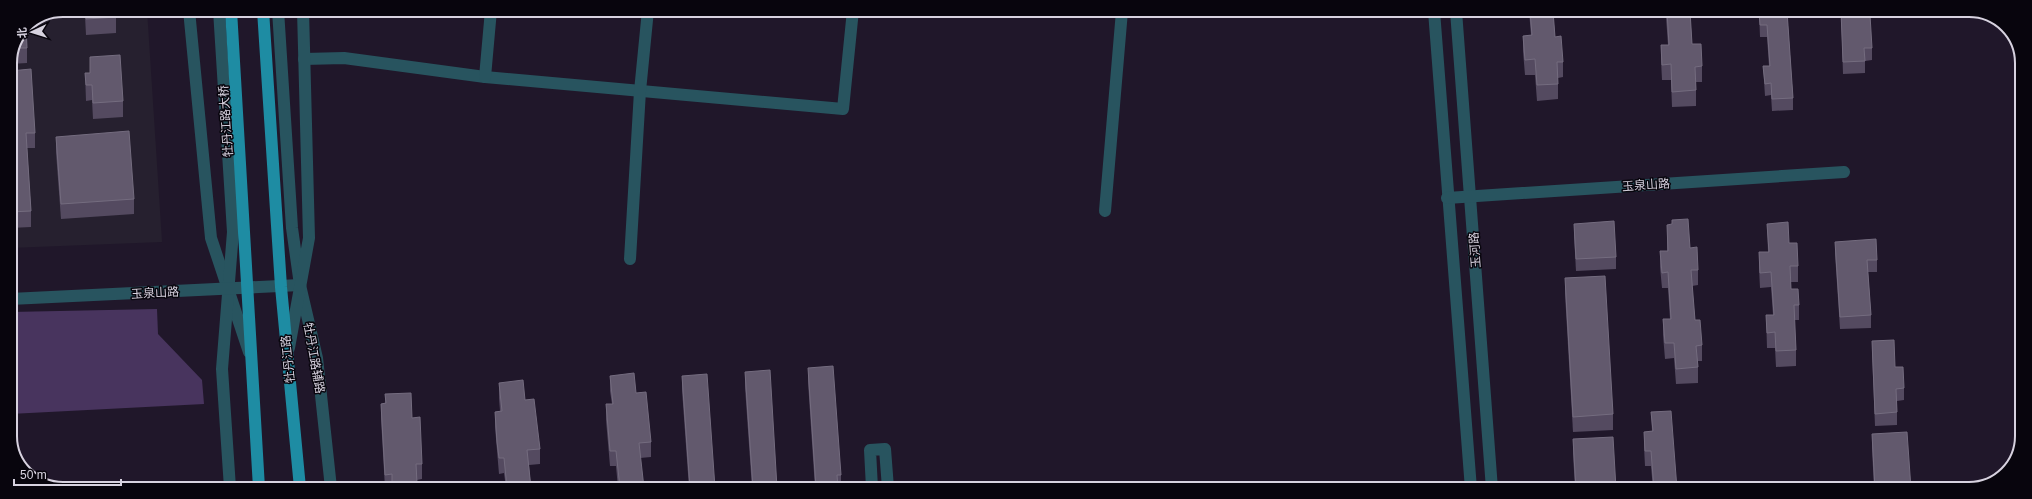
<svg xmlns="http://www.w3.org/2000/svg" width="2032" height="499" font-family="Helvetica,'Noto Sans SC',sans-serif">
  <rect width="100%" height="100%" fill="#20172a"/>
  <path fill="#26202f" d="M63 10H147L162 242 10 248V63L26 26Z"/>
  <path fill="#48345e" d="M157 309 158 334 202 380 204 404 10 414V312Z"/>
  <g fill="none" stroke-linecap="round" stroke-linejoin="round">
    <g stroke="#28545f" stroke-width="12">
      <path d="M189 10 211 238 249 352"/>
      <path d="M219 10 233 232 222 369 230 488"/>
      <path d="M278 10 292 228 300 285 317 358 331 488"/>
      <path d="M1434 11 1471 489"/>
      <path d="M1456 11 1492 489"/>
      <path d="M304 59 344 58 485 77 843 109 853 10"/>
      <path d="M485 77 491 10"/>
      <path d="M1447 198 1844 172"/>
      <path d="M1105 211 1122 11"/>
      <path d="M630 259 640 91 648 10"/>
      <path d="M10 299 300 285"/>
      <path d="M289 348 309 238 303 10"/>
      <path d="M872 488 870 450 885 449 888 488"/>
    </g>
    <g stroke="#1e8ca3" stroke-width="12">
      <path d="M231 10 259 488"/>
      <path d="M263 10 281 287 300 488"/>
    </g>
  </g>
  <g fill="#544a60">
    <path d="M79 10H116V33L86 35 85 16H79Z"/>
    <path d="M1529 11H1553L1555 37 1563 62V77L1558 78V99L1537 101 1535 75H1525L1523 51V36L1531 35Z"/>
    <path d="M1659 11H1690L1692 44 1702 66V82H1696V106L1672 107 1671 80H1662L1661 60V45H1668L1666 17H1659Z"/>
    <path d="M1759 11H1787L1793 98V110L1772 111 1771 95 1765 96 1763 66H1769L1767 37H1760Z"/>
    <path d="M1841 11H1862V15L1872 48V60L1865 61V73L1843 74Z"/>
    <path d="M26 26 27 48V63L10 64Z"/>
    <path d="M90 57 123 101V117L93 119 92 100 86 101 85 73H90Z"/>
    <path d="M10 71 35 133V148H27L31 211V227L10 228Z"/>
    <path d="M56 137 134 199V214L61 219 56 152Z"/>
    <path d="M1574 224 1616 257V269L1576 271 1574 236Z"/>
    <path d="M1767 224 1789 243 1798 266V282H1791V289L1799 305V320H1794L1796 350V366L1776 367 1775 348H1767L1766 315H1773L1771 287 1760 288 1759 268V252H1768Z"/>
    <path d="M1667 225 1690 248 1698 270V285L1692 286 1695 320 1702 345V361H1698V383L1676 384 1674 358 1665 359 1663 335V319H1670L1668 288H1662L1660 267V251H1667Z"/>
    <path d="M1835 242 1877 260V272H1868L1871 315V328L1840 329 1835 254Z"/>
    <path d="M1565 278 1613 414V430L1573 432 1565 294Z"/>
    <path d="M1872 341 1895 367 1904 388V400L1897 401V425L1875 426 1872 353Z"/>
    <path d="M808 368 841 475V488H815L808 382Z"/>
    <path d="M745 372 777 488H752L745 387Z"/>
    <path d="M610 376 636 393 651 442V457L640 458 644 488H618L616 466H610L606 420V404H612L610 391Z"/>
    <path d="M682 376 715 488H689L682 390Z"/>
    <path d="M499 383 525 400 540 449V464L529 465 531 488H506L504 473 499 474 495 427V412L500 411 499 398Z"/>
    <path d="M385 394 412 418 422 464V479L417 480V488H385L381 419V404L385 403Z"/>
    <path d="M1651 412 1677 489H1653L1651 466H1645L1644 447V432L1652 431Z"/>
    <path d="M1872 434 1911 489H1874L1872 448Z"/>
    <path d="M1573 439 1616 489H1575L1573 454Z"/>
  </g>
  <g fill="#62596d" stroke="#746c7f">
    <path d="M86 10H116V17L86 19Z"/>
    <path d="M1530 11H1553L1555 37 1561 36 1563 62H1557L1558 84 1537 85 1535 59 1525 60 1523 36 1532 35Z"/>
    <path d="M1667 11H1690L1692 44H1701L1702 66 1695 67 1696 90 1672 92 1671 64 1662 65 1661 45H1669Z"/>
    <path d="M1759 11H1787L1793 98 1772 99 1771 83 1765 84 1763 66H1770L1767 25H1760Z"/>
    <path d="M1841 11H1862V15H1870L1872 48H1864L1865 61 1843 62Z"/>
    <path d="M26 26 27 48H16Z"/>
    <path d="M120 55 123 101 93 103 92 85H86L85 73H90V57Z"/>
    <path d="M31 69 35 133H26L31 211 10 212V149H11L10 128V71Z"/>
    <path d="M129 131 134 199 61 204 56 137Z"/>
    <path d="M1688 219 1690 248 1697 247 1698 270H1691L1695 320H1700L1702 345 1696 346 1698 367 1676 369 1674 343H1665L1663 319H1671L1668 272 1662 273 1660 251H1668L1667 225 1672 224V220Z"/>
    <path d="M1614 221 1616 257 1576 259 1574 224Z"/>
    <path d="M1788 222 1789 243H1797L1798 266H1790L1791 289H1798L1799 305H1794L1796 350 1776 351 1775 332 1767 333 1766 315H1774L1771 272 1760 273 1759 252H1769L1767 224Z"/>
    <path d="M1876 239 1877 260H1867L1871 315 1840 317 1835 242Z"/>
    <path d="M1605 276 1613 414 1573 417 1565 278Z"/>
    <path d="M1894 340 1895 367H1903L1904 388 1896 389 1897 412 1875 414 1872 341Z"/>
    <path d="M833 366 841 475H837L838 488H816L808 368Z"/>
    <path d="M770 370 777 488H753L745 372Z"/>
    <path d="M634 373 636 393 646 392 651 442 639 443 644 488H620L616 451H610L606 404H613L610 376Z"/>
    <path d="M707 374 715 488H690L682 376Z"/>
    <path d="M523 380 525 400 534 399 540 449 527 450 531 488H507L504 458H499L497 442 495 412 502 411 499 383Z"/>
    <path d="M411 393 412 418 420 417 422 464H416L417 483 392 484V474L385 475 381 404 386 403 385 394Z"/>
    <path d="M1671 411 1677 489H1654L1651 451H1645L1644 432 1653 431 1651 412Z"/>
    <path d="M1907 432 1911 489H1875L1872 434Z"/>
    <path d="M1613 437 1616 489H1576L1573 439Z"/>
  </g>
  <g text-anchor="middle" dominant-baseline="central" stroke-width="3" stroke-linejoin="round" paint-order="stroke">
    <g font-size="12" fill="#d7d2df" stroke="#08050d">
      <text transform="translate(226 121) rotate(-94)">牡丹江路大桥</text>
      <text transform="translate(1646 185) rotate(-4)">玉泉山路</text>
      <text transform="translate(1475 250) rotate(-94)">玉河路</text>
      <text transform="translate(155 293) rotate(-3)">玉泉山路</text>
      <text transform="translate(314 358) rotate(80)">牡丹江路辅路</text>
      <text transform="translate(288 359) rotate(-96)">牡丹江路</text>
    </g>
  </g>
  <path d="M0 0H2032V499H0ZM63 17H1969A46 46 0 0 1 2015 63V436A46 46 0 0 1 1969 482H63A46 46 0 0 1 17 436V63A46 46 0 0 1 63 17Z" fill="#08050d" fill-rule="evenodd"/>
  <path fill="none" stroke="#d7d2df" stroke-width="2" d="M63 17H1969A46 46 0 0 1 2015 63V436A46 46 0 0 1 1969 482H63A46 46 0 0 1 17 436V63A46 46 0 0 1 63 17Z"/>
  <g transform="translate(32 32) rotate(266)" stroke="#08050d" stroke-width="3" paint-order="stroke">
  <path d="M0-3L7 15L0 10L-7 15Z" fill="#d7d2df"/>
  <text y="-6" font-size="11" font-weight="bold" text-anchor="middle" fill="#d7d2df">北</text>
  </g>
  <path d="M14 479v6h107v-6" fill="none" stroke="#d7d2df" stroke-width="2"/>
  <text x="20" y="479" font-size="12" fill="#d7d2df" stroke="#08050d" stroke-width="3" paint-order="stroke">50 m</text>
</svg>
